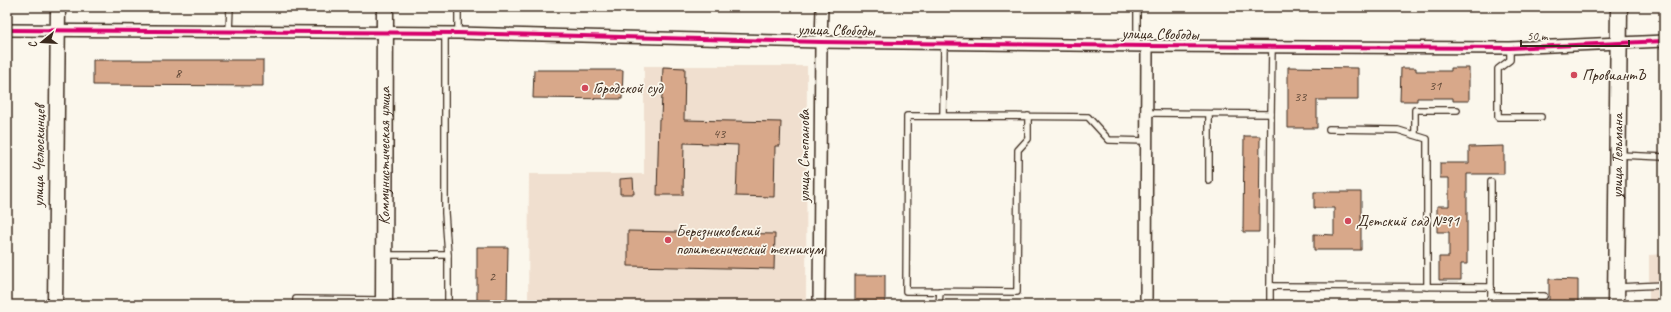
<svg xmlns="http://www.w3.org/2000/svg" width="1671" height="312" font-family="Caveat,sans-serif">
  <rect width="100%" height="100%" fill="#fbf7ec"/>
  <filter id="ink" filterUnits="userSpaceOnUse"><feTurbulence type="fractalNoise" baseFrequency=".025" numOctaves="2"/><feDisplacementMap in="SourceGraphic" scale="8" xChannelSelector="R" yChannelSelector="G"/><feConvolveMatrix kernelMatrix="1 2 1 2 8 2 1 2 1" color-interpolation-filters="sRGB"/></filter>
  <g filter="url(#ink)">
    <g fill="#f0dfcf">
      <path d="M644 66H807L806 305H528L529 174H644Z"/>
      <path d="M1664 254V305H1649V255Z"/>
    </g>
    <g fill="#d8a88a" stroke="#3b2a1e">
      <path d="M93 60H263V86L93 85Z"/>
      <path d="M663 67 685 68 684 120 781 122 780 146H775L774 197 736 196 738 145 684 143 683 195H657L659 119H661Z"/>
      <path d="M1288 67 1358 68V100H1317V128H1288Z"/>
      <path d="M1401 68H1416V71H1451V68H1469V101H1453V98H1417V101H1400Z"/>
      <path d="M534 70H623L622 99 533 98Z"/>
      <path d="M1244 136H1260L1259 232H1243Z"/>
      <path d="M1504 146V174H1467V264H1461V280H1439V257H1449V232H1437V206H1449V178H1440V163H1469V147Z"/>
      <path d="M633 178 634 194H620V179Z"/>
      <path d="M1314 192H1361V250H1314V234L1334 235V208H1314Z"/>
      <path d="M628 231 775 234 774 269 628 266Z"/>
      <path d="M477 247H508L507 305H477Z"/>
      <rect x="855" y="275" width="30" height="30"/>
      <path d="M1549 279 1578 280V305H1549Z"/>
    </g>
    <g fill="none" stroke-linecap="round" stroke-linejoin="round">
      <g stroke="#3b2a1e" stroke-width="8">
        <g id="service">
          <path d="M229 32 230 7"/>
          <path d="M445 33V213L448 255V305"/>
          <path d="M458 33V7"/>
          <path d="M1137 46V7"/>
          <path d="M1510 48V60L1498 69V117H1541"/>
          <path d="M1148 113 1271 114 1272 47"/>
          <path d="M943 116 944 44"/>
          <path d="M1028 116V139L1018 150 1017 292 906 291 907 116C967 116 1027 116 1088 117L1109 140 1147 141"/>
          <path d="M1329 129 1398 130 1427 139V287"/>
          <path d="M1415 135V110H1457"/>
          <path d="M1619 155 1664 157"/>
          <path d="M1209 181V114"/>
          <path d="M386 255H448"/>
          <path d="M1270 286 1271 114"/>
          <path d="M1491 287V182"/>
          <path d="M1618 287 1664 285"/>
          <path d="M1491 296H1544"/>
          <path d="M296 305V299L384 300"/>
          <path d="M939 305 940 291"/>
          <path d="M1270 305V286L1491 287V305"/>
        </g>
      </g>
      <g stroke="#3b2a1e" stroke-width="14">
        <g id="minor">
          <path d="M7 30 458 33 821 42 1147 46 1510 48 1664 41"/>
          <path d="M819 305 821 42 822 7"/>
          <path d="M1146 305 1147 46"/>
        </g>
      </g>
      <g stroke="#3b2a1e" stroke-width="17">
        <path id="tertiary" d="M55 305 58 7"/>
      </g>
      <g stroke="#3b2a1e" stroke-width="19">
        <g id="secondary">
          <path id="s1" d="M384 305 385 7"/>
          <path id="s2" d="M1616 305 1619 7"/>
        </g>
      </g>
      <use href="#service" stroke="#fbf7ec" stroke-width="5.5"/>
      <use href="#minor" stroke="#fbf7ec" stroke-width="11"/>
      <use href="#tertiary" stroke="#fbf7ec" stroke-width="14"/>
      <use href="#secondary" stroke="#fbf7ec" stroke-width="16"/>
      <g stroke="#fbf7ec" stroke-width="6">
        <path id="cycleway" d="M7 30 458 33 821 42 1147 46 1510 48 1664 41"/>
      </g>
      <use href="#cycleway" stroke="#d6006c" stroke-width="4"/>
    </g>
  </g>
  <g fill="#d1495b" stroke="#fbf7ec" stroke-width="1.5">
    <circle cx="1574" cy="75" r="4"/>
    <circle cx="585" cy="88" r="4"/>
    <circle cx="1348" cy="221" r="4"/>
    <circle cx="668" cy="240" r="4"/>
  </g>
  <g text-anchor="middle" dominant-baseline="central" stroke-width="3.5" stroke-linejoin="round" paint-order="stroke">
    <g font-size="14" fill="#624a39">
      <text x="178" y="73">8</text>
      <text x="1435" y="85">31</text>
      <text x="1300" y="96">33</text>
      <text x="719" y="133">43</text>
      <text x="492" y="276">2</text>
    </g>
    <g font-size="16" fill="#3b2a1e" stroke="#fbf7ec">
      <text transform="translate(836 30) rotate(1)">улица Свободы</text>
      <text transform="translate(1160 34) rotate(1)">улица Свободы</text>
      <text transform="translate(39 156) rotate(-89)">улица Челюскинцев</text>
      <text stroke="none"><textPath href="#s1" startOffset="149">Коммунистическая улица</textPath></text>
      <text transform="translate(804 156) rotate(-90)">улица Степанова</text>
      <text stroke="none"><textPath href="#s2" startOffset="149">улица Тельмана</textPath></text>
    </g>
    <g font-size="16" fill="#3b2a1e" stroke="#fbf7ec" text-anchor="start">
      <text x="1582" y="75">ПровиантЪ</text>
      <text x="593" y="88">Городской суд</text>
      <text x="1356" y="221">Детский сад №91</text>
      <text x="676" y="231">Березниковский<tspan x="676" dy="18">политехнический техникум</tspan></text>
    </g>
  </g>
  <rect width="1671" height="312" fill="none" stroke="#fbf7ec" stroke-width="24"/>
  <rect x="12" y="12" width="1647" height="288" fill="none" stroke="#3b2a1e" stroke-width="1.5" filter="url(#ink)"/>
  <g transform="translate(42 42) rotate(252)" stroke="#fbf7ec" stroke-width="3" paint-order="stroke">
  <path d="M0-3L7 15L0 10L-7 15Z" fill="#3b2a1e"/>
  <text y="-6" font-size="11" font-weight="bold" text-anchor="middle" fill="#3b2a1e">С</text>
  </g>
  <path d="M1521 40v6h108v-6" fill="none" stroke="#3b2a1e" stroke-width="2"/>
  <text x="1527" y="40" font-size="12" fill="#3b2a1e" stroke="#fbf7ec" stroke-width="3" paint-order="stroke">50 m</text>
</svg>
